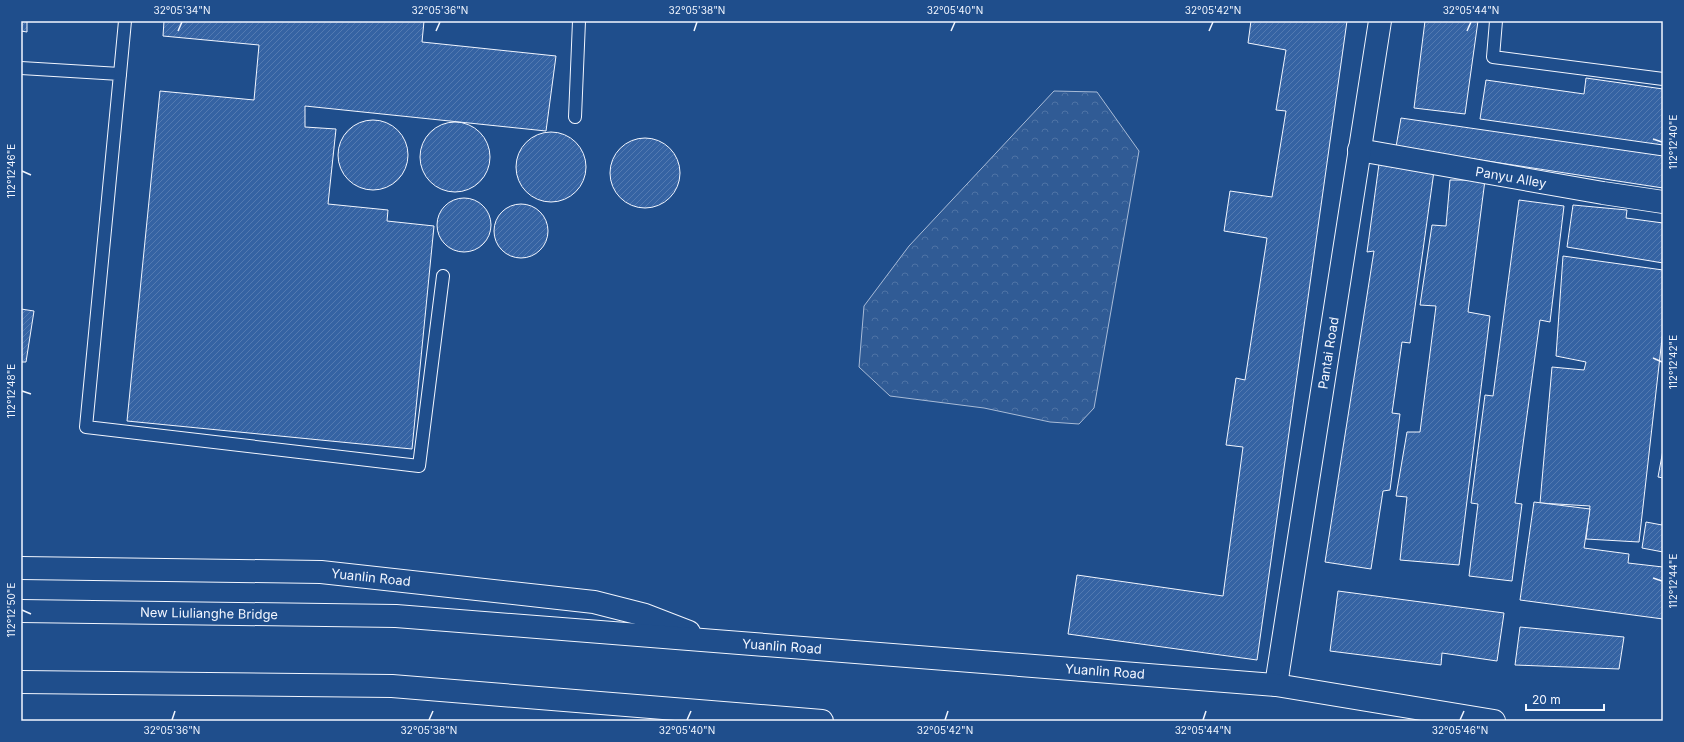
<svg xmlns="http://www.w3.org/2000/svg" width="1684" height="742" font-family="Inter,sans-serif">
  <defs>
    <pattern id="forest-crowns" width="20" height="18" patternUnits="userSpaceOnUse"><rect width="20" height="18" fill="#305b95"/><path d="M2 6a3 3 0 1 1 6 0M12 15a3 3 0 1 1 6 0" fill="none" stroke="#4e73a5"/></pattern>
    <pattern id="building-hatch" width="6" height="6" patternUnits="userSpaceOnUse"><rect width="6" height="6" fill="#3563a3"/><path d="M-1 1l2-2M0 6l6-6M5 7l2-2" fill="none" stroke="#537ab1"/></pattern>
  </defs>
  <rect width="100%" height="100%" fill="#1f4e8c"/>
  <path fill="url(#forest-crowns)" stroke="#a8bbd7" d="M1054 91 1097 92 1139 151 1094 408 1079 424 1050 422 984 408 890 396 859 367 864 306 909 246Z"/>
  <g fill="url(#building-hatch)" stroke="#f2f6ff">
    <path d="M21 21H27V32L21 31Z"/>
    <path d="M164 21H424L422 42 556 56 546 131 305 106V127L336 129 328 204 388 210 387 221 434 226 412 449 127 421 160 91 254 100 259 45 163 36Z"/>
    <path d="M1251 21H1347L1257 660 1068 634 1077 575 1223 596 1243 447 1226 445 1236 378 1245 380 1267 238 1224 231 1230 191 1272 197 1286 111 1276 110 1286 50 1248 43Z"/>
    <path d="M1425 21H1478L1465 114 1414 108Z"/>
    <path d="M1586 78 1663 89V145L1480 119 1486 80 1584 94Z"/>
    <path d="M1401 118 1663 156V188L1396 147Z"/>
    <circle cx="373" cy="155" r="35"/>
    <circle cx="455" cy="157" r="35"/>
    <circle cx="551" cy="167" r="35"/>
    <circle cx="645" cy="173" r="35"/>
    <path d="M1379 164 1434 171 1410 343 1402 342 1392 413 1400 414 1390 490 1383 491 1371 569 1325 562 1374 251 1367 252Z"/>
    <path d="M1450 180H1485L1468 312 1490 316 1459 565 1400 560 1407 497 1396 496 1407 432H1420L1436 306 1420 305 1432 225 1446 226Z"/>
    <circle cx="464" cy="225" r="27"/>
    <path d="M1519 200 1564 206 1550 322 1540 320 1515 503 1522 504 1512 581 1469 576 1478 504 1471 503 1485 395 1493 396Z"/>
    <circle cx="521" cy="231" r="27"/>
    <path d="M1573 205 1627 210 1626 218 1663 223V263L1567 247Z"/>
    <path d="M1563 256 1663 270V330L1639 542 1586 539 1590 506 1540 503 1552 367 1584 370 1586 362 1556 356Z"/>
    <path d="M21 309 34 311 26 362H21Z"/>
    <path d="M1663 450V478L1658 477Z"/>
    <path d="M1534 502 1590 509 1584 548 1629 554 1628 563 1663 567V619L1520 600Z"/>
    <path d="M1663 516V552L1642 548 1646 522 1662 525Z"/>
    <path d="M1338 591 1504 613 1497 661 1442 653 1441 665 1330 651Z"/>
    <path d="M1520 627 1624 637 1619 669 1515 665Z"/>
  </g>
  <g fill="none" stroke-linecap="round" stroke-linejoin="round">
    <g stroke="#f2f6ff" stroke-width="14">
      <g id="lane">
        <path d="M1496 21 1493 57 1663 79"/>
        <path d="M21 68 120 74 86 427 419 466 443 276"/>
        <path d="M120 74 125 21"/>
        <path d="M575 117 579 21"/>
      </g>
    </g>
    <g stroke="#f2f6ff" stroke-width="24">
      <g id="street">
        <path d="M1359 150 1603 193 1663 202"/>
        <path d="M1276 685 1380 21"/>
      </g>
    </g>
    <g stroke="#f2f6ff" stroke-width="24">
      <g id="primary">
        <path d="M21 568 321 572 594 602 645 615 689 632"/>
        <path d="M21 611 396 616 1276 685 1494 721"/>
        <path d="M21 682 392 686 822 721"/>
      </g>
    </g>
    <use href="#lane" stroke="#1f4e8c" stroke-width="12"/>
    <use href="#street" stroke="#1f4e8c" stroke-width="22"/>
    <use href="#primary" stroke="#1f4e8c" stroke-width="22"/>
  </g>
  <path fill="none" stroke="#f2f6ff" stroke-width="1.5" d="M178 31 182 22M436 31 440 22M694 31 697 22M951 31 955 22M1209 31 1213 22M1467 31 1471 22M1653 139 1662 142M22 171 31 175M1653 358 1662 362M22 391 31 394M1653 578 1662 581M22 610 31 614M172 720 175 711M429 720 433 711M687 720 691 711M945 720 948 711M1203 720 1206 711M1460 720 1464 711"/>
  <g text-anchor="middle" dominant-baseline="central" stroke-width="3" stroke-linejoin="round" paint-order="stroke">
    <g font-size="13" fill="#f2f6ff" stroke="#1f4e8c">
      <text transform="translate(1511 177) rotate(10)">Panyu Alley</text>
      <text transform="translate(1328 353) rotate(-81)">Pantai Road</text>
      <text transform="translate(371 577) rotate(6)">Yuanlin Road</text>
      <text transform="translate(209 613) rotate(1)">New Liulianghe Bridge</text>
      <text transform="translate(782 646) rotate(4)">Yuanlin Road</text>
      <text transform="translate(1105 671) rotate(4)">Yuanlin Road</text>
    </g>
  </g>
  <rect width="1684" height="742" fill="none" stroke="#1f4e8c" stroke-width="44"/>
  <path d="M1526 704v6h78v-6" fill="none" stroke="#f2f6ff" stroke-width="2"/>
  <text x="1532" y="704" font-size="12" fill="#f2f6ff" stroke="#1f4e8c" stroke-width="3" paint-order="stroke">20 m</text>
  <rect x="22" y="22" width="1640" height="698" fill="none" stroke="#f2f6ff" stroke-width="1.5"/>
  <g font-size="10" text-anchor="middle" fill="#f2f6ff">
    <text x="182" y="14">32°05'34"N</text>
    <text x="440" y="14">32°05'36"N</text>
    <text x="697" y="14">32°05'38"N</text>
    <text x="955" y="14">32°05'40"N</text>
    <text x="1213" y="14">32°05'42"N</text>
    <text x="1471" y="14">32°05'44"N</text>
    <text transform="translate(1673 142) rotate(-90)" y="4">112°12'40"E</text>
    <text transform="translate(11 171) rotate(-90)" y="4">112°12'46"E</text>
    <text transform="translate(1673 362) rotate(-90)" y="4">112°12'42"E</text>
    <text transform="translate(11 391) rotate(-90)" y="4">112°12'48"E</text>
    <text transform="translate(1673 581) rotate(-90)" y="4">112°12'44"E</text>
    <text transform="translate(11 610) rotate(-90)" y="4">112°12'50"E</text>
    <text x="172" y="734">32°05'36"N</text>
    <text x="429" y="734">32°05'38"N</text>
    <text x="687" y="734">32°05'40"N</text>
    <text x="945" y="734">32°05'42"N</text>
    <text x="1203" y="734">32°05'44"N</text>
    <text x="1460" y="734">32°05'46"N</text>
  </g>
</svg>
